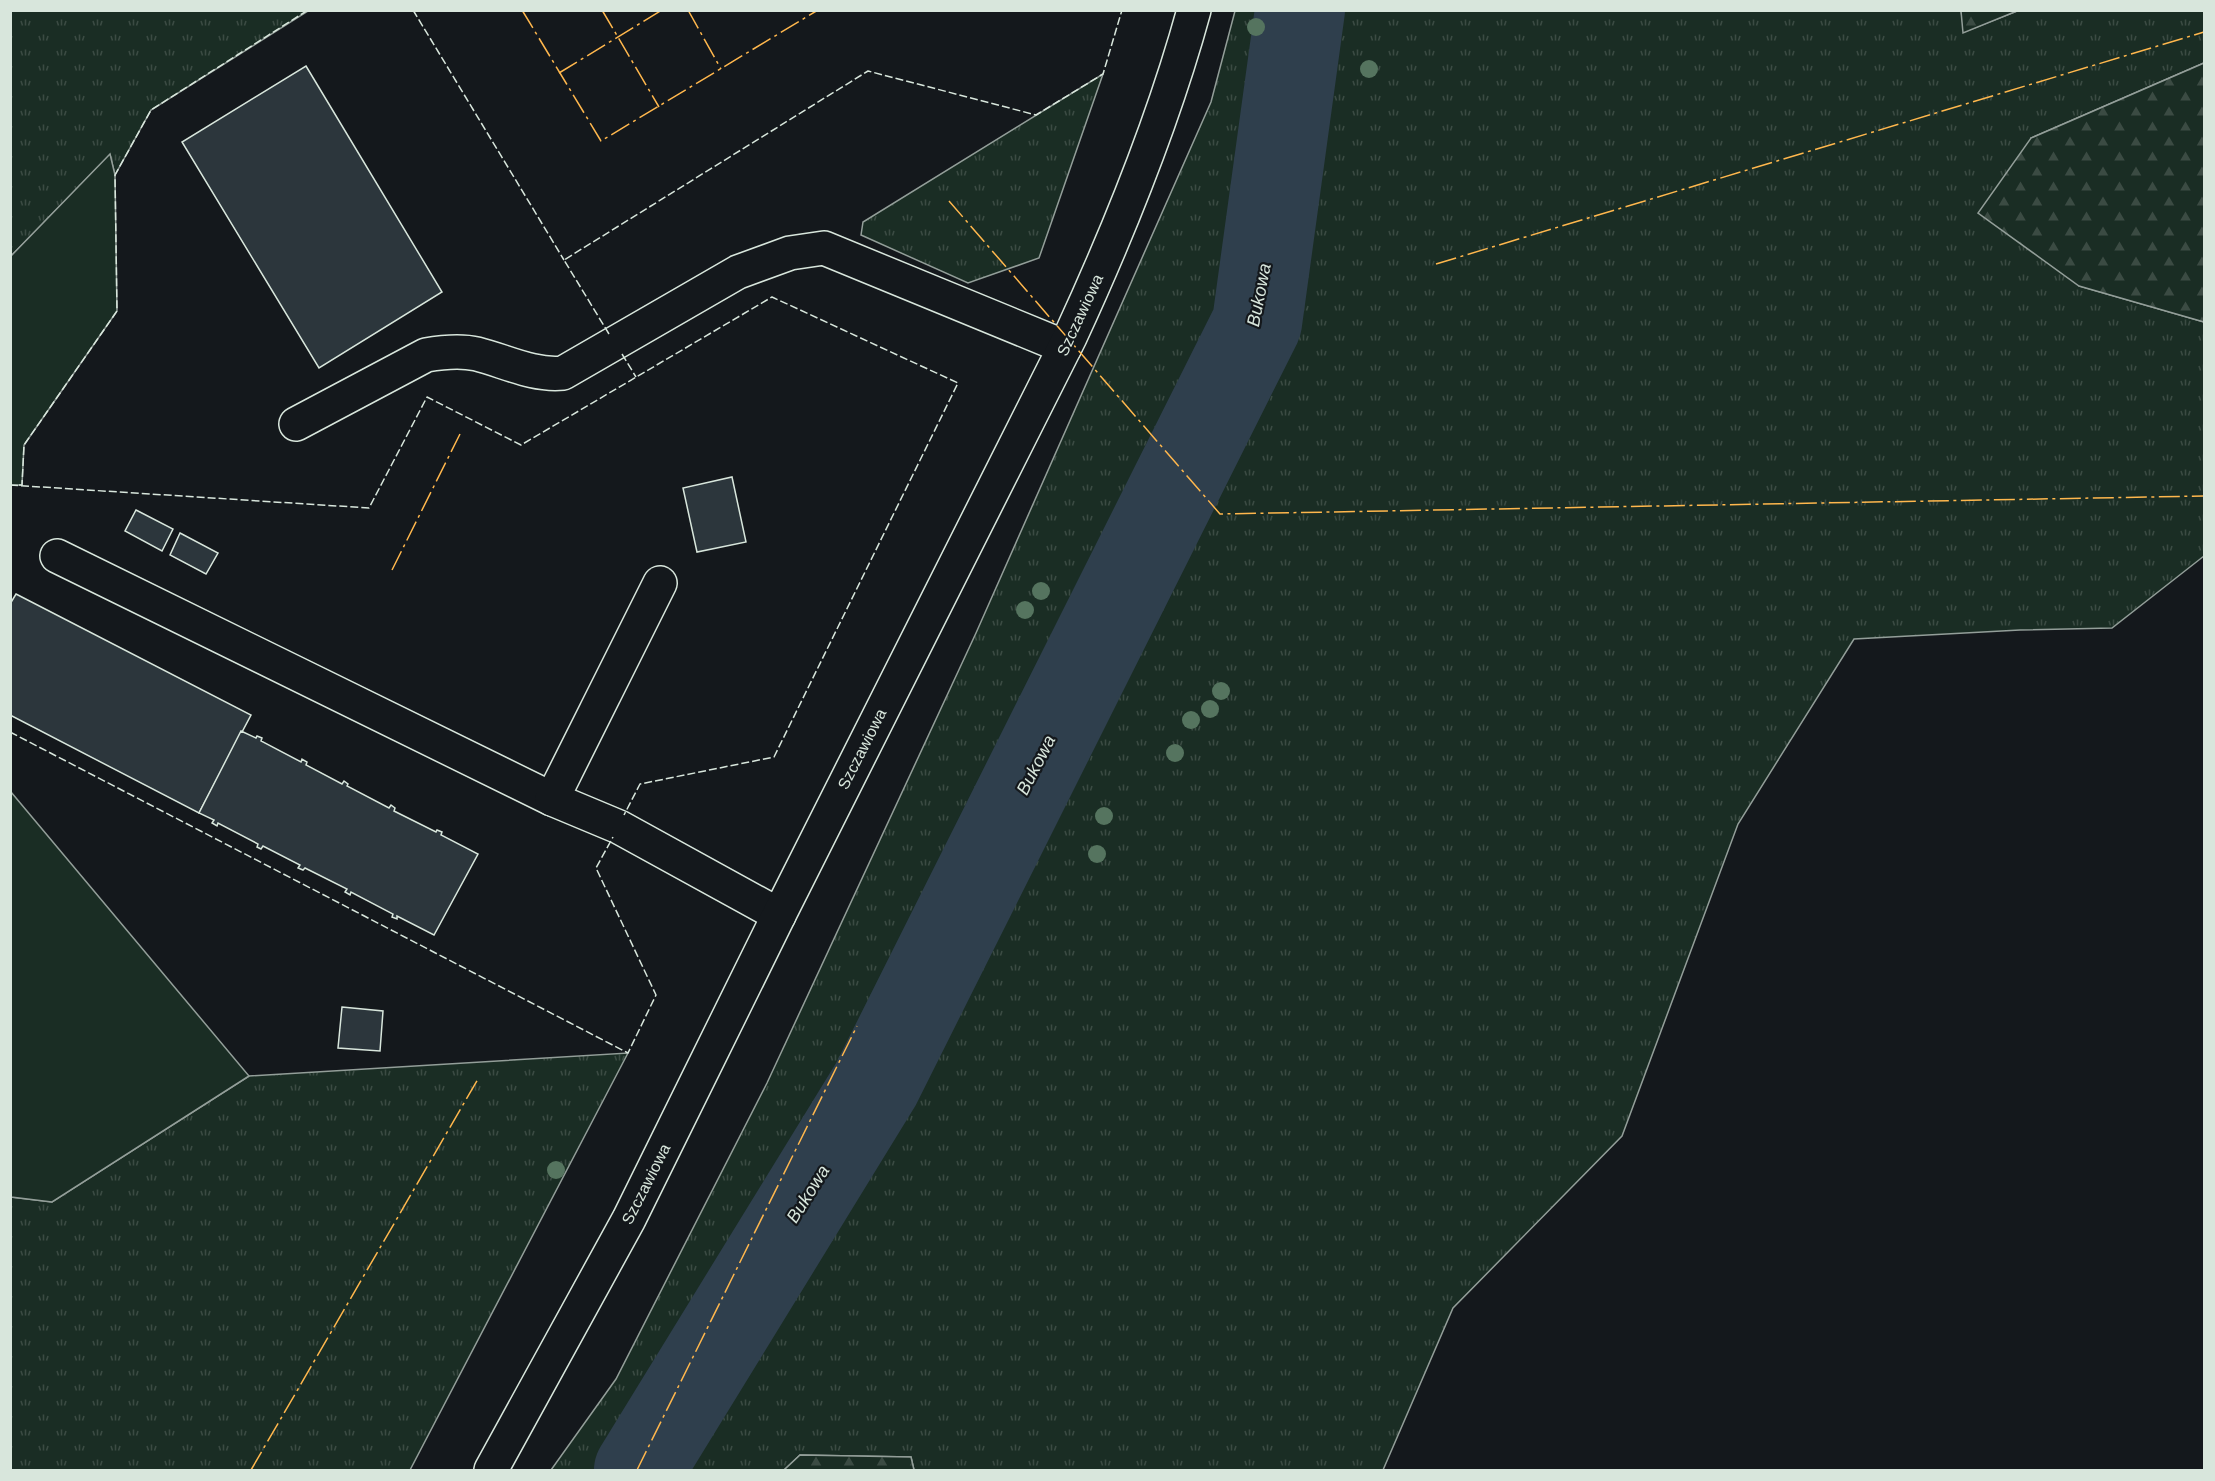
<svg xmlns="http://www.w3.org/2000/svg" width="2215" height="1481" font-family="Arial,sans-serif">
  <defs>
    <pattern id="grass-tufts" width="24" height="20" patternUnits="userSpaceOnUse" patternTransform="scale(1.5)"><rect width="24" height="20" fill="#1a2d24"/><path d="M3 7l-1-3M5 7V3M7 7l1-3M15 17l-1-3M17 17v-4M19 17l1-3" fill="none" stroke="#3b4b43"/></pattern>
    <pattern id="forest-firs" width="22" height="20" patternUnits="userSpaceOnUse" patternTransform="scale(1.5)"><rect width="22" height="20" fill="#1a2d24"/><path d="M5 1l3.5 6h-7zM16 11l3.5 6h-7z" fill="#3b4b43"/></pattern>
  </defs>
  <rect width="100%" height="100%" fill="#14181c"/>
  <g fill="url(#grass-tufts)" stroke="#939e99" stroke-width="1.5">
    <path d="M1961 10 1964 32 2017 11H2204V63L2031 138 2079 286 2204 322V556L2112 628 2020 630 1854 639 1738 824 1622 1136 1453 1308 1383 1470H914L911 1457 800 1455 784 1470H551L616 1379 767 1083 976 633 1211 102 1235 11Z"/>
    <path d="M11 11H308L151 110 115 175 110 155 11 256Z"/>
    <path d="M1103 74 1039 258 968 283 861 235 863 222Z"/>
    <path d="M628 1053 410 1470H11V1197L52 1202 249 1076Z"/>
  </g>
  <g fill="url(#forest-firs)" stroke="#939e99" stroke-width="1.5">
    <path d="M1961 11V10L2017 11 1963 33Z"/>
    <path d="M2204 63V322L2079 286 1978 213 2031 138Z"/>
    <path d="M800 1455 911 1457 914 1470H784Z"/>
  </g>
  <g fill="#1a2d24" stroke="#939e99" stroke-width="1.5">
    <path d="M110 154 115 175 117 311 24 445 22 485H11V256Z"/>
    <path d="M11 792 249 1076 52 1202 11 1197Z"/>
  </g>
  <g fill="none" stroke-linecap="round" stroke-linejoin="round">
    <path stroke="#2f3f4d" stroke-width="90" d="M639 1470 876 1084 1257 323 1300 10"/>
  </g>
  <g fill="#2c363c" stroke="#d8e6dc" stroke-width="1.5">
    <path d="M306 66 442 292 319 368 182 142Z"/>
    <path d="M732 477 746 542 697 552 683 488Z"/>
    <path d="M136 510 173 529 162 551 125 531Z"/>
    <path d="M180 533 218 553 206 574 170 555Z"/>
    <path d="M16 594 251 715 199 813 10 715V604Z"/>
    <path d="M241 731 256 738 257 736 262 738 261 741 301 762 302 759 307 762 306 765 342 784 344 781 348 784 347 786 389 808 391 805 395 808 394 811 436 832 437 830 442 832 441 835 478 854 434 935 397 916V919L392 917 393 914 351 892 350 895 345 892 347 889 305 868 303 870 298 868 300 865 263 846 261 849 257 847 258 844 218 823 217 826 212 823 214 820 199 813Z"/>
    <path d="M342 1007 383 1011 380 1051 338 1048Z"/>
  </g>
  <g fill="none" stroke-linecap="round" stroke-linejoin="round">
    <g stroke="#d8e6dc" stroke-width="36">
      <g id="minor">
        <path d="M296 424 426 355C443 352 460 350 477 354 505 361 533 376 563 373L738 272 790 253 824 248 1065 347"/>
        <path d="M57 556 552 799 619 827 779 915"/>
        <path d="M552 799 660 583"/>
        <path d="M491 1470 629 1219 779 915 1070 337C1119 231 1163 123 1194 10"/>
      </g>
    </g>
    <use href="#minor" stroke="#14181c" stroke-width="33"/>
    <g stroke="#d8e6dc" stroke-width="1.5" stroke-dasharray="8 3" stroke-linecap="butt">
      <path d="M413 10 564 260"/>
      <path d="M609 334 564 260 868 71 1036 115 1103 74 1122 10"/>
      <path d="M622 354 636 377"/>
      <path d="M10 485 369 508 427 397 521 445 772 297 958 383 774 757 640 784 624 815"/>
      <path d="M19 485H22L24 445 117 311 115 175 151 110 308 10"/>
      <path d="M10 732 628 1053 656 995 596 868 613 837"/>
    </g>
    <g stroke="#ffb74d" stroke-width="1.5" stroke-dasharray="21 4.5 3 4.5" stroke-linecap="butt">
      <path d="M522 10 601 141 818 10"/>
      <path d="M602 10 659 107"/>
      <path d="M688 10 721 69"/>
      <path d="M559 73 662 10"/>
      <path d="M949 201 1220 514 2204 496"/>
      <path d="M1436 264 2204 32"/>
      <path d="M392 570 460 434"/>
      <path d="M251 1470 478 1079"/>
      <path d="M637 1470 857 1026"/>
    </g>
  </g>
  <g fill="#55745f">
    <circle cx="1256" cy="27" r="9"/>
    <circle cx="1369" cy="69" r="9"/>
    <circle cx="1041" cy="591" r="9"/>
    <circle cx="1025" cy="610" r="9"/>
    <circle cx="1221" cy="691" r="9"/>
    <circle cx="1210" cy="709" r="9"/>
    <circle cx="1191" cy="720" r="9"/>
    <circle cx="1175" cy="753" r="9"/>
    <circle cx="1104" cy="816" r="9"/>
    <circle cx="1097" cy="854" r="9"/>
    <circle cx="556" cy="1170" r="9"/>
  </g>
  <g text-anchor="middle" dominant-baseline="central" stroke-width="4.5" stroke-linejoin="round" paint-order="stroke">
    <g font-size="16" fill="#d8e6dc" stroke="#14181c">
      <text transform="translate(1080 315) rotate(-65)">Szczawiowa</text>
      <text transform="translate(862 749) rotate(-63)">Szczawiowa</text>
      <text transform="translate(646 1184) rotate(-63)">Szczawiowa</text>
    </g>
    <g font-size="18" font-style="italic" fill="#d8e6dc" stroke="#14181c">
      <text transform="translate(1259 295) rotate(-79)">Bukowa</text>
      <text transform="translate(1036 765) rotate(-63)">Bukowa</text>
      <text transform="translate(808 1194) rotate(-58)">Bukowa</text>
    </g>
  </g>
  <rect width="2215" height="1481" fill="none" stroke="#d8e6dc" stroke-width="24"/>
</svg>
